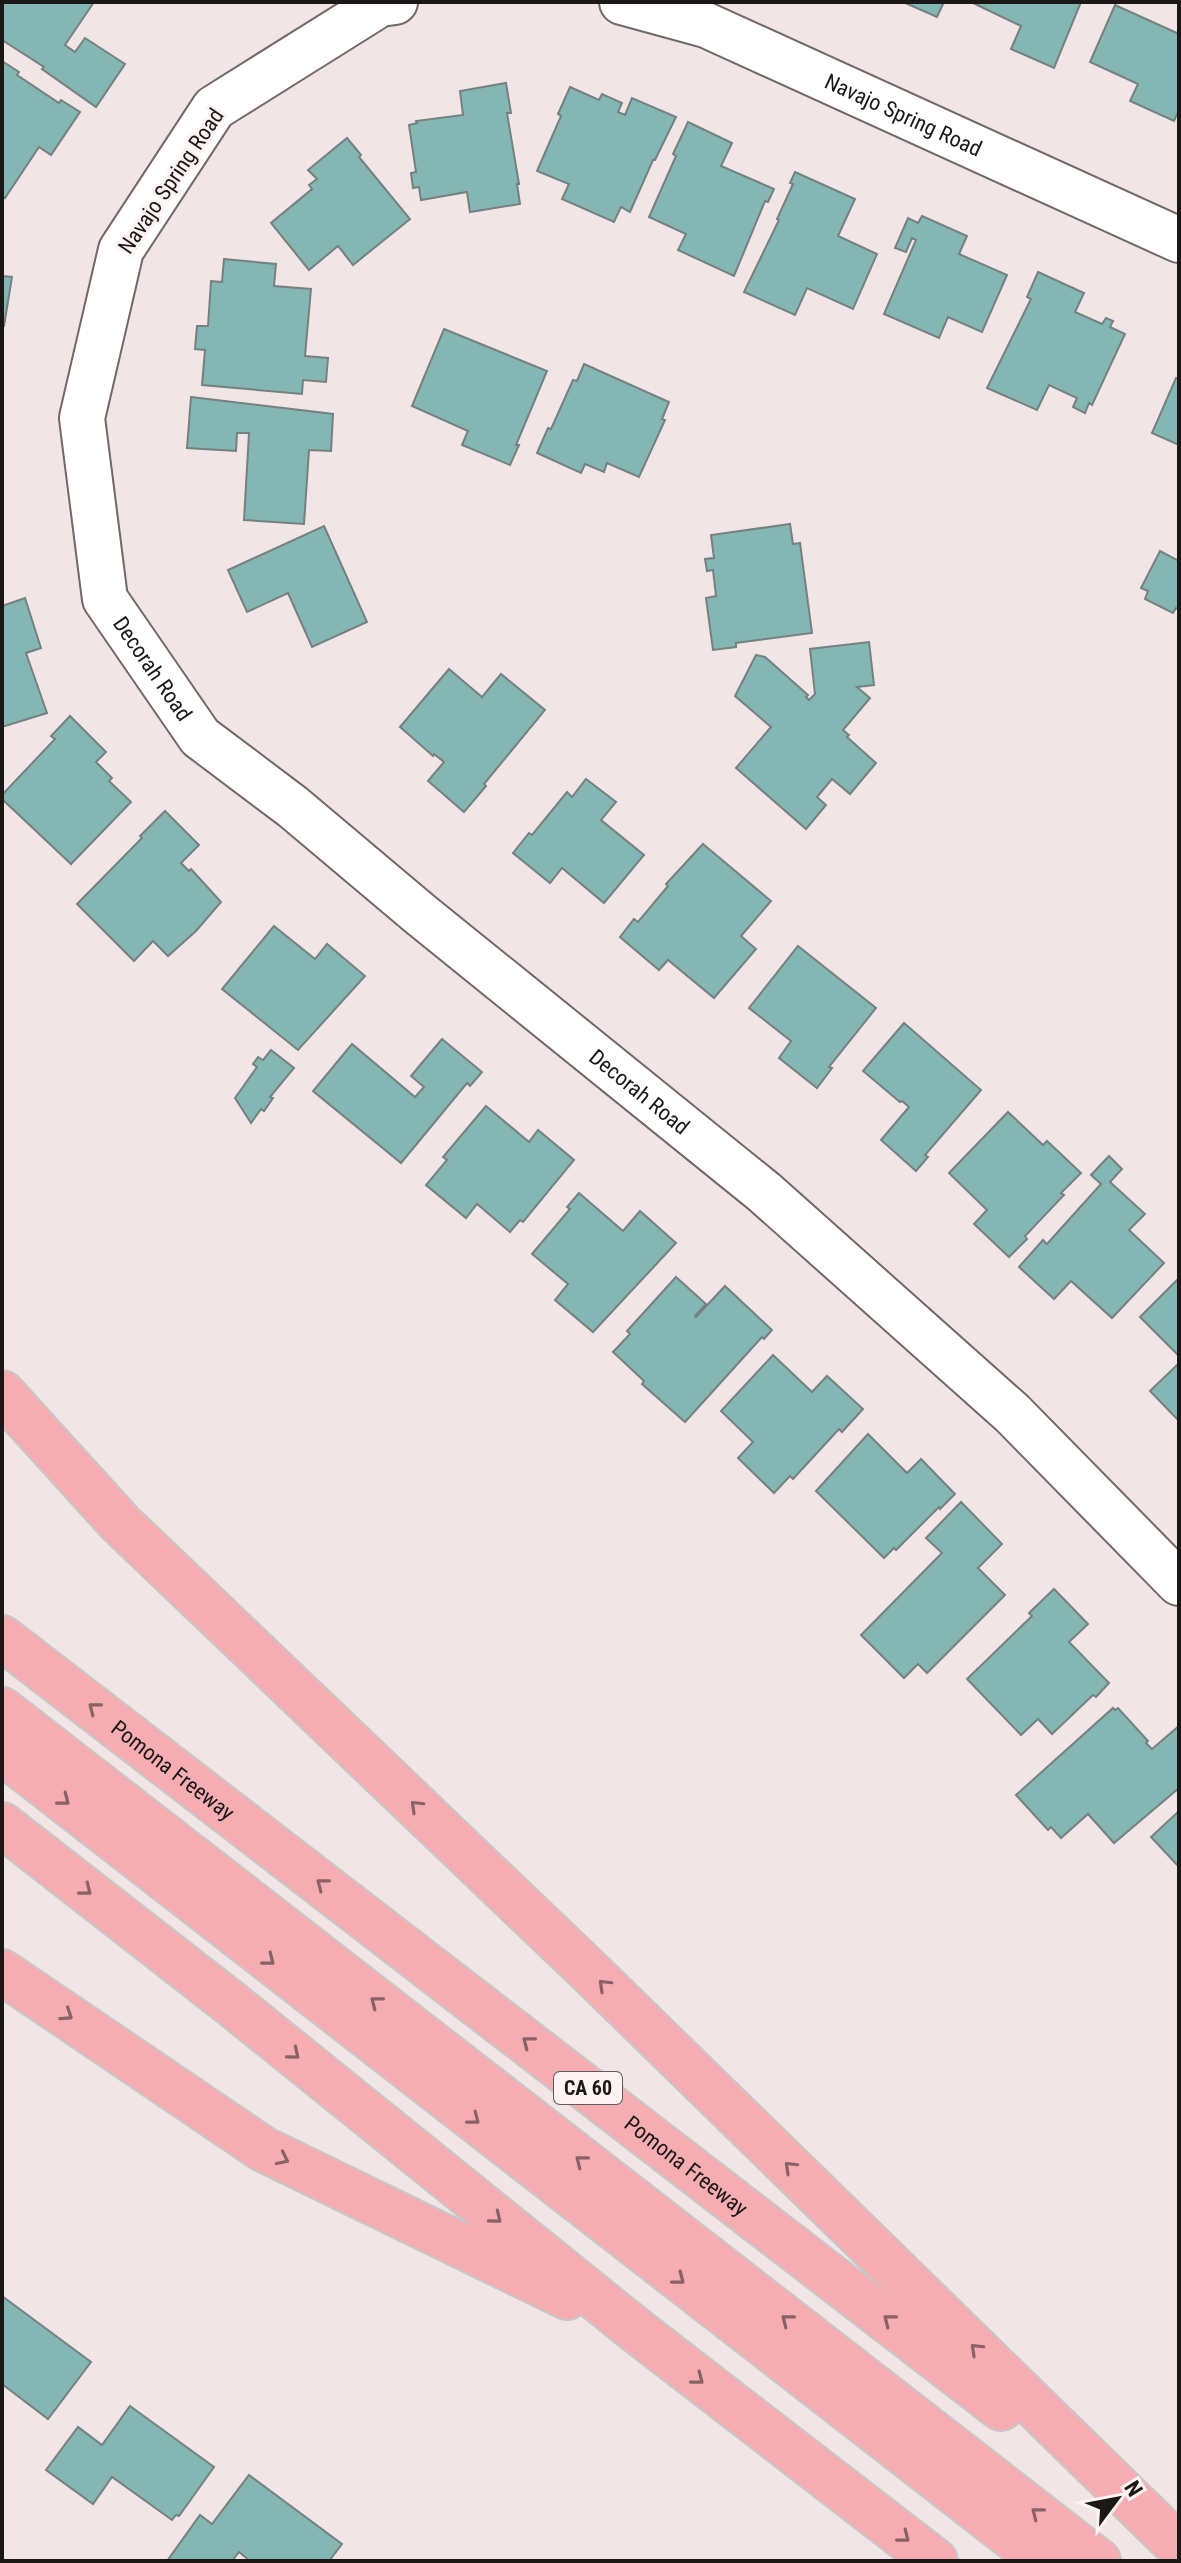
<svg xmlns="http://www.w3.org/2000/svg" width="1181" height="2563" font-family="'Roboto Condensed',sans-serif">
  <rect width="100%" height="100%" fill="#f2e5e5"/>
  <g fill="#84b6b3" stroke="#758180" stroke-width="2">
    <path d="M2 2H94L65 45 75 52 85 38 125 64 96 107 42 69 44 67 2 40Z"/>
    <path d="M903 2H944L937 17Z"/>
    <path d="M971 2H1081L1054 68 1011 49 1021 26Z"/>
    <path d="M1115 5 1179 34V110L1174 121 1130 101 1138 84 1090 62Z"/>
    <path d="M2 61 19 72 17 75 59 103 61 100 80 112 51 155 39 147 5 198 2 196Z"/>
    <path d="M506 83 511 113H507L519 184H517L520 204 470 212 467 192 421 200 419 187 413 188 411 173 416 172 409 125 417 123 416 121 463 115 460 91Z"/>
    <path d="M570 87 599 100 602 94 622 103 618 112 625 115 632 98 676 117 655 160H653L630 212 621 207 614 222 562 199 569 184 537 171 561 116 558 114Z"/>
    <path d="M688 122 732 143 721 166 774 189 768 202 765 201 734 276 678 250 686 234 649 217 676 156 673 154Z"/>
    <path d="M347 138 361 155 359 157 410 219 353 265 338 246 309 270 271 223 312 189 309 185 317 179 308 170Z"/>
    <path d="M795 172 855 199 838 236 877 254 853 309 807 288 795 315 744 292 779 220 777 219 793 184 790 183Z"/>
    <path d="M922 216 967 236 959 254 1007 275 982 332 948 317 939 338 884 314 916 240 912 238 906 252 895 248 908 218 918 223Z"/>
    <path d="M224 259 276 264 274 286 311 289 305 356 328 358 326 382 303 380 302 394 202 385 205 350 195 349 197 326H208L211 281 222 282Z"/>
    <path d="M1038 272 1084 293 1075 312 1102 324 1106 318 1113 321 1110 327 1125 334 1092 405 1089 403 1085 413 1073 407 1077 398 1049 385 1037 410 987 388 1031 299 1027 297Z"/>
    <path d="M2 276 12 277 4 326H2Z"/>
    <path d="M444 329 547 371 516 445H519L510 465 462 445 468 431 412 406Z"/>
    <path d="M584 364 669 402 662 419 665 420 639 477 607 463 604 472 585 464 581 473 537 453 548 428 551 429 573 380 577 381Z"/>
    <path d="M1176 378H1179V445L1152 433Z"/>
    <path d="M191 397 333 414 331 451 309 450 304 524 244 520 249 433H237L236 451 187 448Z"/>
    <path d="M790 524 793 544 800 543 812 633 736 643V647L713 650 706 598 716 596 713 570 707 571 705 559 714 558 711 535Z"/>
    <path d="M324 526 367 622 312 647 288 593 247 612 228 570Z"/>
    <path d="M1160 551 1179 561V610L1176 608 1173 613 1145 599 1148 591 1141 588Z"/>
    <path d="M25 598 41 648 26 653 47 713 2 727V606Z"/>
    <path d="M869 642 874 685 857 687 870 698 843 730 849 735 847 737 876 763 850 794 832 779 817 797 826 805 806 829 736 768 771 727 735 696 756 655 765 657 808 695 806 697 809 700 815 694 810 649Z"/>
    <path d="M449 669 482 697 501 674 545 710 484 784 486 786 464 812 428 781 444 762 434 754 433 756 400 727Z"/>
    <path d="M70 716 106 752 96 762 112 778 109 781 131 802 71 864 2 799V795L55 739 51 736Z"/>
    <path d="M586 779 616 802 601 820 644 855 604 903 562 868 550 883 513 853 529 833 532 835 567 792 572 797Z"/>
    <path d="M165 811 199 845 181 863 189 871 191 869 221 902 196 931 168 956 153 941 134 961 77 904 142 838 140 836Z"/>
    <path d="M703 844 771 901 741 936 756 949 714 998 668 960 659 970 620 937 634 919 638 922 668 886 666 884Z"/>
    <path d="M274 926 315 959 327 944 365 976 298 1050 222 989Z"/>
    <path d="M798 946 876 1008 829 1067 832 1068 817 1088 779 1058 791 1041 749 1008Z"/>
    <path d="M904 1023 981 1090 925 1155 928 1157 916 1171 881 1140 909 1107 902 1101 900 1102 863 1071Z"/>
    <path d="M442 1039 482 1072 470 1086 467 1083 401 1163 313 1091 352 1044 415 1097 424 1087 411 1076Z"/>
    <path d="M271 1050 294 1068 270 1097 273 1098 264 1111 261 1109 251 1123 235 1098 257 1067 253 1064 258 1057 263 1060Z"/>
    <path d="M486 1106 529 1142 538 1130 574 1160 523 1222 520 1220 510 1232 477 1204 466 1218 426 1185 447 1160 443 1157Z"/>
    <path d="M1008 1112 1043 1145 1047 1141 1081 1173 1061 1193 1064 1195 1025 1236 1027 1239 1009 1257 974 1224 987 1210 949 1173Z"/>
    <path d="M1109 1156 1122 1169 1110 1182 1145 1214 1129 1230 1164 1263 1112 1318 1071 1281 1054 1299 1019 1267 1043 1240 1047 1244 1101 1184 1091 1175Z"/>
    <path d="M579 1193 623 1231 640 1211 676 1243 593 1332 555 1300 568 1284 532 1254 570 1209 567 1207Z"/>
    <path d="M676 1277 706 1304 695 1316 696 1317 725 1286 772 1330 764 1339 762 1337 685 1422 642 1384 644 1381 613 1352 630 1334 627 1331Z"/>
    <path d="M1179 1278V1356L1140 1317Z"/>
    <path d="M773 1355 812 1392 827 1376 863 1409 842 1432 839 1429 793 1479 790 1476 774 1493 738 1458 753 1442 721 1411Z"/>
    <path d="M1179 1363V1421L1150 1391Z"/>
    <path d="M868 1434 907 1473 921 1459 955 1494 940 1509 939 1507 896 1550 894 1548 884 1558 816 1491Z"/>
    <path d="M961 1502 1002 1544 978 1568 1005 1595 927 1673 918 1664 904 1678 861 1635 942 1553 926 1538Z"/>
    <path d="M1054 1589 1088 1624 1069 1642 1109 1683 1096 1697 1093 1695 1052 1734 1038 1719 1021 1735 967 1679 1032 1616 1029 1613Z"/>
    <path d="M1113 1708 1115 1710 1118 1708 1148 1741 1146 1743 1152 1749 1179 1726V1788L1114 1843 1088 1814 1061 1838 1051 1827 1048 1830 1016 1795Z"/>
    <path d="M1179 1811V1867L1151 1837Z"/>
    <path d="M2 2296 91 2362 48 2419 2 2384Z"/>
    <path d="M130 2406 214 2467 179 2516 176 2515 172 2520 112 2477 93 2504 46 2470 78 2427 102 2445Z"/>
    <path d="M249 2475 342 2544 329 2561H250L239 2552 232 2561H167L200 2515 212 2524Z"/>
  </g>
  <g fill="none" stroke-linecap="round" stroke-linejoin="round">
    <g stroke="#736768" stroke-width="48">
      <g id="street">
        <path id="s1" d="M395 2 380 4 214 108 121 250 82 418 105 599 200 737 293 807 420 914 764 1192 1012 1413 1179 1583"/>
        <path id="s2" d="M622 2 706 25 1179 240"/>
      </g>
    </g>
    <g stroke="#c8c7c7" stroke-width="48">
      <g id="highway">
        <path d="M2 1393 120 1523 590 1972 1172 2540"/>
        <path id="s3" d="M2 1638 1001 2408"/>
        <path d="M2 1710 1098 2561"/>
        <path d="M2 1752 1043 2561"/>
        <path d="M2 1825 233 2005 637 2331 935 2561"/>
        <path d="M2 1972 263 2149 567 2297"/>
      </g>
    </g>
    <use href="#street" stroke="#fff" stroke-width="44"/>
    <use href="#highway" stroke="#f6adb2" stroke-width="44"/>
  </g>
  <defs><path id="oneway-chevron" d="M-2-3.5L2.5 0L-2 3.5" fill="none" stroke-width="1.6" stroke-linecap="round" stroke-linejoin="round" transform="scale(2)"/></defs>
  <g stroke="#886264">
    <use href="#oneway-chevron" transform="translate(94 1708) rotate(-142)"/>
    <use href="#oneway-chevron" transform="translate(64 1800) rotate(38)"/>
    <use href="#oneway-chevron" transform="translate(416 1806) rotate(-136)"/>
    <use href="#oneway-chevron" transform="translate(322 1884) rotate(-142)"/>
    <use href="#oneway-chevron" transform="translate(86 1890) rotate(38)"/>
    <use href="#oneway-chevron" transform="translate(269 1960) rotate(38)"/>
    <use href="#oneway-chevron" transform="translate(604 1985) rotate(-136)"/>
    <use href="#oneway-chevron" transform="translate(376 2002) rotate(-142)"/>
    <use href="#oneway-chevron" transform="translate(67 2015) rotate(34)"/>
    <use href="#oneway-chevron" transform="translate(528 2042) rotate(-142)"/>
    <use href="#oneway-chevron" transform="translate(294 2054) rotate(39)"/>
    <use href="#oneway-chevron" transform="translate(474 2119) rotate(38)"/>
    <use href="#oneway-chevron" transform="translate(283 2159) rotate(26)"/>
    <use href="#oneway-chevron" transform="translate(581 2161) rotate(-142)"/>
    <use href="#oneway-chevron" transform="translate(790 2167) rotate(-136)"/>
    <use href="#oneway-chevron" transform="translate(496 2218) rotate(39)"/>
    <use href="#oneway-chevron" transform="translate(679 2279) rotate(38)"/>
    <use href="#oneway-chevron" transform="translate(787 2320) rotate(-142)"/>
    <use href="#oneway-chevron" transform="translate(889 2320) rotate(-142)"/>
    <use href="#oneway-chevron" transform="translate(976 2349) rotate(-136)"/>
    <use href="#oneway-chevron" transform="translate(698 2379) rotate(38)"/>
    <use href="#oneway-chevron" transform="translate(1037 2513) rotate(-142)"/>
    <use href="#oneway-chevron" transform="translate(904 2537) rotate(38)"/>
  </g>
  <g text-anchor="middle" dominant-baseline="central" stroke-width="6" stroke-linejoin="round" paint-order="stroke">
    <rect fill="#fdf3f3" stroke="#5f5959" stroke-width="2" x="554" y="2072" width="68" height="32" rx="6"/>
    <g font-size="20" font-weight="bold" fill="#1b1717">
      <text x="588" y="2088">CA 60</text>
    </g>
    <g font-size="22" fill="#1b1717" stroke="#fdf3f3">
      <text stroke="none"><textPath href="#s2" startOffset="304">Navajo Spring Road</textPath></text>
      <text transform="translate(171 181) rotate(-56)">Navajo Spring Road</text>
      <text stroke="none"><textPath href="#s1" startOffset="820">Decorah Road</textPath></text>
      <text stroke="none"><textPath href="#s1" startOffset="1468">Decorah Road</textPath></text>
      <text stroke="none"><textPath href="#s3" startOffset="216">Pomona Freeway</textPath></text>
      <text stroke="none"><textPath href="#s3" startOffset="864">Pomona Freeway</textPath></text>
    </g>
  </g>
  <rect width="1181" height="2563" fill="none" stroke="#1b1717" stroke-width="8"/>
  <g transform="translate(1117 2499) rotate(58)" stroke="#fdf3f3" stroke-width="6" paint-order="stroke">
  <path d="M0-6L14 30L0 20L-14 30Z" fill="#1b1717"/>
  <text y="-12" font-size="22" font-weight="bold" text-anchor="middle" fill="#1b1717">N</text>
  </g>
</svg>
